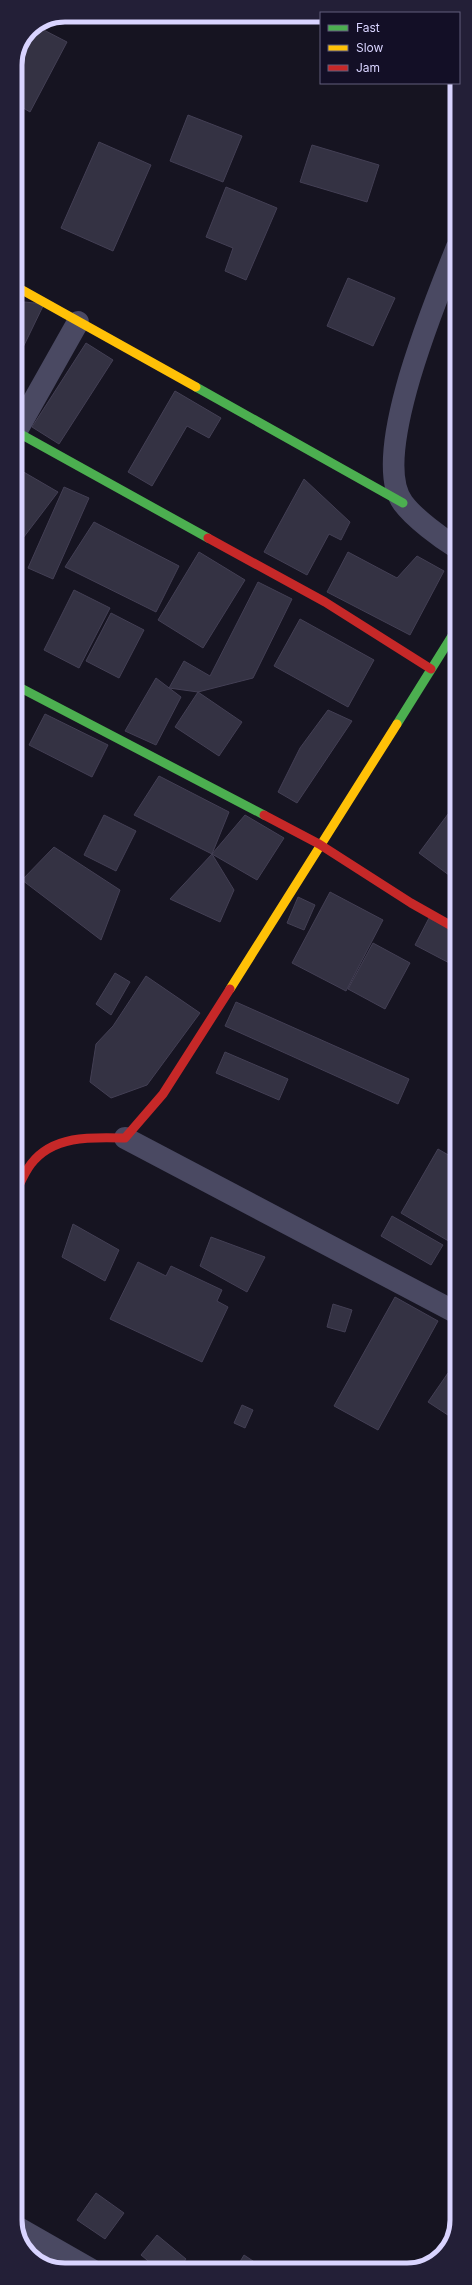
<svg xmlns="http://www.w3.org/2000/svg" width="472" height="2285" font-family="Inter,sans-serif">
  <rect width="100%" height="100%" fill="#161421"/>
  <g fill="#343243" stroke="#433f54">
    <path d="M38 27 67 42 30 112 15 103V70L18 65 16 63 22 47 27 49Z"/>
    <path d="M188 115 242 136 223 182 170 161Z"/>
    <path d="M99 142 151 165 113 251 61 228Z"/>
    <path d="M312 145 379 165 367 202 300 182Z"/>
    <path d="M226 187 277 208 246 280 225 271 233 248 206 237Z"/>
    <path d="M348 278 395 298 373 346 327 326Z"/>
    <path d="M15 301 44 304 15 364Z"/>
    <path d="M86 343 113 360 59 444 32 427Z"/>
    <path d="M175 391 221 418 209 438 187 426 152 486 128 472Z"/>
    <path d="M15 467 58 492 17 546 15 545Z"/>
    <path d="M304 479 350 522 341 540 329 534 307 575 264 552Z"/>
    <path d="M64 487 89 498 53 579 28 568Z"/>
    <path d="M94 522 179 566 156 612 65 567Z"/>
    <path d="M199 552 245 580 203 648 158 620Z"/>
    <path d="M348 552 397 578 417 556 444 571 410 635 327 592Z"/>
    <path d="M258 582 292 599 253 678 198 692 169 688 184 661 210 676Z"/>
    <path d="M74 590 110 608 79 668 44 650Z"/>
    <path d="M111 613 144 630 119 678 86 661Z"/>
    <path d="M300 619 374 660 348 707 274 666Z"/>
    <path d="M156 678 181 697 156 745 125 731Z"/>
    <path d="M198 692 242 722 219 756 175 727Z"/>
    <path d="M328 710 352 721 297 803 278 792 300 748Z"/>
    <path d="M45 714 108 745 92 777 29 745Z"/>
    <path d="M159 776 229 812 212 854 134 815Z"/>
    <path d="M457 802V881L419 853Z"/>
    <path d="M104 815 136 831 116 871 84 855Z"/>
    <path d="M245 815 284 838 257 880 212 854Z"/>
    <path d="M54 847 120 890 101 940 22 880Z"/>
    <path d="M212 854 234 890 220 922 170 899Z"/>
    <path d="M330 892 383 920 346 991 292 963Z"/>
    <path d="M298 897 315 905 304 930 287 923Z"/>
    <path d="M429 918 457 932V967L415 945Z"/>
    <path d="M373 943 410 963 385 1009 348 989Z"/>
    <path d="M115 973 130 982 111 1015 96 1004Z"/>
    <path d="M146 976 200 1013 147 1085 111 1098 90 1082 96 1044 113 1026Z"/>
    <path d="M236 1002 409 1079 398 1104 225 1026Z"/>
    <path d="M225 1052 288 1079 279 1100 216 1073Z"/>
    <path d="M438 1149 457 1160V1246L401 1213Z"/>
    <path d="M392 1216 443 1245 431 1265 381 1236Z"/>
    <path d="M73 1224 119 1250 105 1281 62 1257Z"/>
    <path d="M211 1237 265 1257 247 1292 200 1266Z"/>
    <path d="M138 1262 166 1276 171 1266 222 1290 217 1301 228 1307 202 1362 110 1319Z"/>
    <path d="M395 1297 438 1321 378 1430 334 1406Z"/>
    <path d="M333 1304 352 1310 345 1332 327 1327Z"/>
    <path d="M448 1373 457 1379V1421L428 1402Z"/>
    <path d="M242 1405 253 1410 245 1428 234 1423Z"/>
    <path d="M96 2193 124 2213 105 2239 77 2220Z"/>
    <path d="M157 2235 186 2259 178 2270H159L141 2255Z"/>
    <path d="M244 2255 259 2265 257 2270H235Z"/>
  </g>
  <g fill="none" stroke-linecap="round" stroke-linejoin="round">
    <g stroke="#4a4962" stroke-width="22">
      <path d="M457 247C437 298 369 457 403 503 414 518 441 538 457 548"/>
      <path d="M16 432 78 322"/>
      <path d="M125 1138 457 1313"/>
      <path d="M15 2226 92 2270"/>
    </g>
    <g stroke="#4caf50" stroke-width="9">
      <path d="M196 387 403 503"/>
      <path d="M15 431 208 538"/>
      <path d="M15 685 264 815"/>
      <path d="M397 724 457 628"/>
    </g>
    <g stroke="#ffc107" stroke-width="9">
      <path d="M15 286 196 387"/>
      <path d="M230 989 397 724"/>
    </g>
    <g stroke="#c62828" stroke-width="9">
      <path d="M208 538 325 602 431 669"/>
      <path d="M264 815 319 844 411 903 457 929"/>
      <path d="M15 1194C20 1184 24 1173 31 1164 53 1135 92 1137 125 1138L163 1094 230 989"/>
    </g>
  </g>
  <path d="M0 0H472V2285H0ZM65 22H407A43 43 0 0 1 450 65V2220A43 43 0 0 1 407 2263H65A43 43 0 0 1 22 2220V65A43 43 0 0 1 65 22Z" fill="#231f37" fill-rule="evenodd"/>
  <path fill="none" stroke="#d9d4ff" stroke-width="5" d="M65 22H407A43 43 0 0 1 450 65V2220A43 43 0 0 1 407 2263H65A43 43 0 0 1 22 2220V65A43 43 0 0 1 65 22Z"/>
  <rect x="320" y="12" width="140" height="72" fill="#130f26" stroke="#625e7d"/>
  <rect x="328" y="25" width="20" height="6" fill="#4caf50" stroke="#625e7d"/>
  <text x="356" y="32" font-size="12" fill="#d9d4ff">Fast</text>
  <rect x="328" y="45" width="20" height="6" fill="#ffc107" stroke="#625e7d"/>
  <text x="356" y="52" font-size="12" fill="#d9d4ff">Slow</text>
  <rect x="328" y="65" width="20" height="6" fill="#c62828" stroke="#625e7d"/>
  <text x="356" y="72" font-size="12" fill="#d9d4ff">Jam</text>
</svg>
